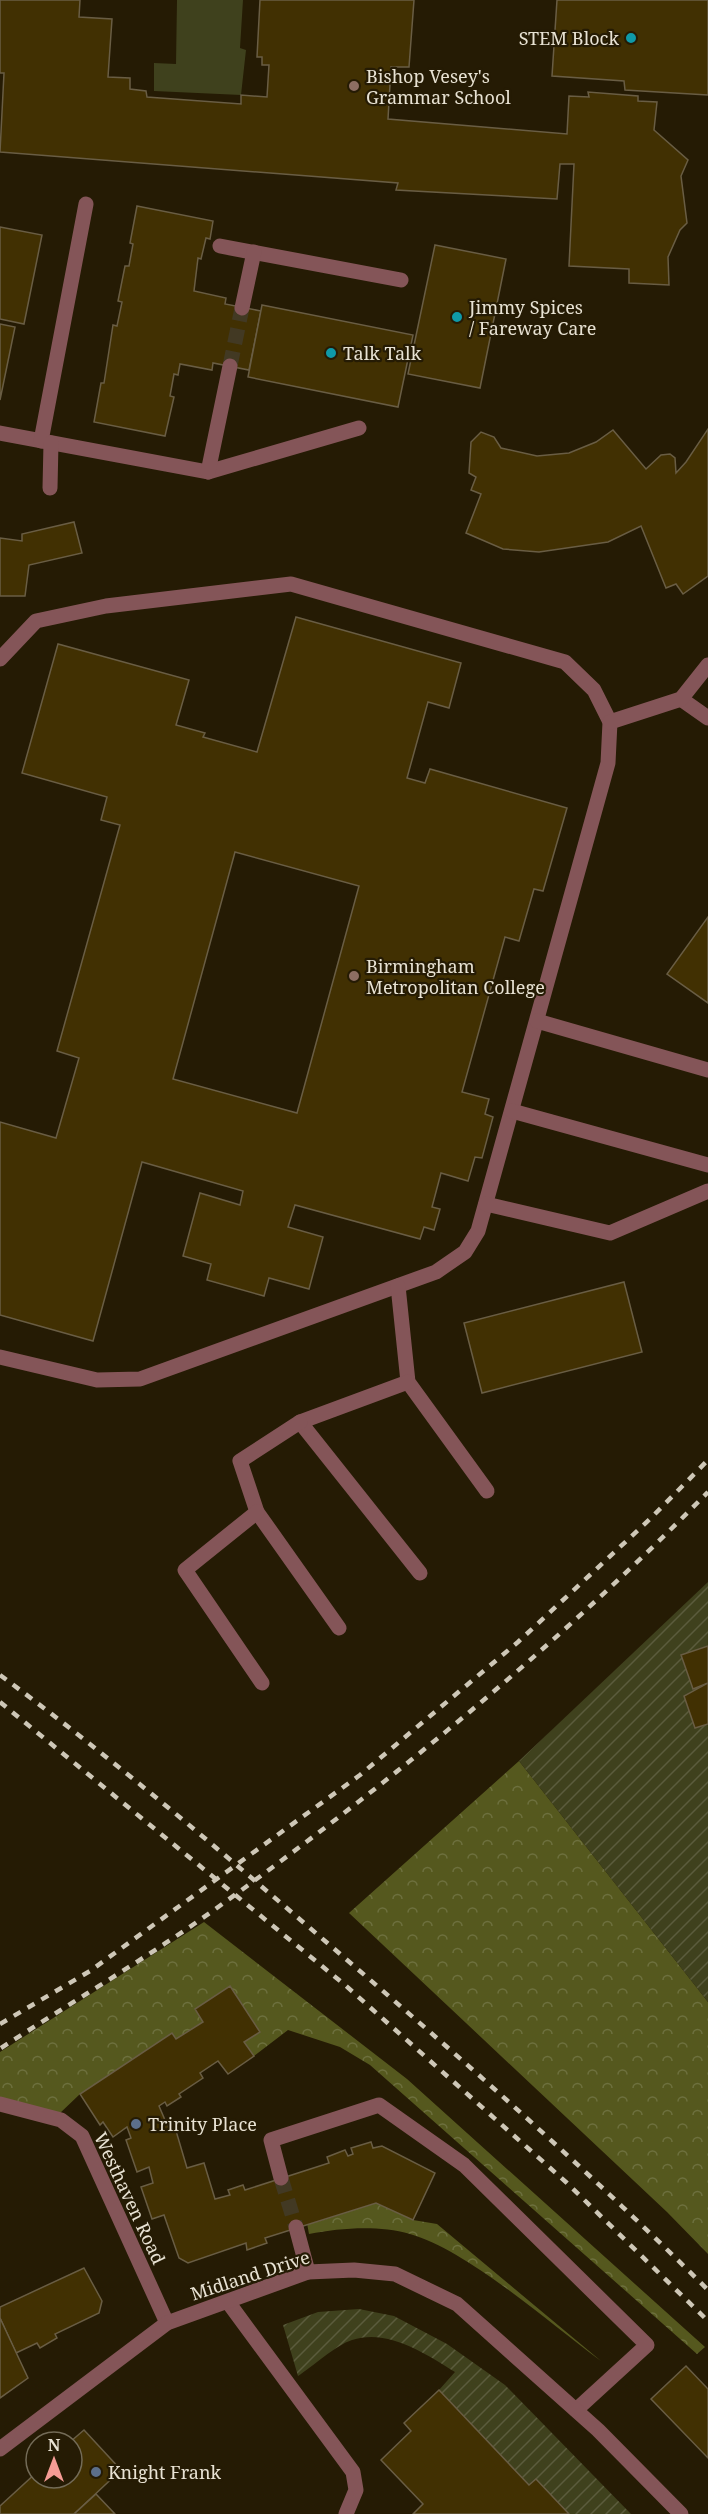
<svg xmlns="http://www.w3.org/2000/svg" width="708" height="2514" font-family="'Noto Serif',serif">
  <defs>
    <pattern id="forest-crowns" width="20" height="18" patternUnits="userSpaceOnUse" patternTransform="scale(1.5)"><rect width="20" height="18" fill="#55581e"/><path d="M2 6a3 3 0 1 1 6 0M12 15a3 3 0 1 1 6 0" fill="none" stroke="#6d703e"/></pattern>
    <pattern id="garden-furrows" width="10" height="10" patternUnits="userSpaceOnUse" patternTransform="scale(1.5)"><rect width="10" height="10" fill="#3f411d"/><path d="M-1 1l2-2M0 10L10 0M9 11l2-2" fill="none" stroke="#5b5c3d"/></pattern>
  </defs>
  <rect width="100%" height="100%" fill="#251b04"/>
  <path fill="#3f411d" d="M177 0H243L240 48 246 50 241 95 154 91V63L176 64Z"/>
  <g fill="url(#forest-crowns)">
    <path d="M519 1761 708 2002V2254L667 2212 349 1913Z"/>
    <path d="M204 1922 407 2079 705 2347 697 2354 370 2065 340 2047 288 2030 254 2056 244 2042 260 2032 230 1987 195 2009 203 2022 176 2039 172 2034 80 2094 59 2114 0 2101V2052Z"/>
    <path d="M376 2203 413 2220 437 2224 601 2361C549 2323 469 2251 410 2234 378 2225 341 2228 309 2234L307 2223 317 2222Z"/>
  </g>
  <g fill="url(#garden-furrows)">
    <path d="M708 1582V2002L519 1761Z"/>
    <path d="M359 2309 394 2316 447 2344 505 2385 631 2514H569L536 2480 529 2485 439 2390 455 2372C426 2354 388 2328 352 2340 336 2345 312 2367 298 2376L283 2325 318 2312Z"/>
  </g>
  <g fill="#413002" stroke="#695d44" stroke-width="1.5" fill-rule="evenodd">
    <path d="M0 0H80L79 17 112 19 108 77 130 78V89L146 91 147 97 241 104V95L267 97 269 65H262V57H257L260 0H414L409 67H391L388 119 567 134 569 96 589 97 588 92 638 96V101L657 102 654 130 688 160 681 176 687 223 680 230 668 257 669 285 629 283V269L569 266 574 164H560L557 199 396 190 398 183 0 152 4 73H0Z"/>
    <path d="M557 0H708V95L625 90 624 81 552 76Z"/>
    <path d="M137 206 213 221 210 239 206 238 201 259 198 258 194 291 226 298 225 304 261 311 249 370 213 363 212 370 180 364 178 375 174 374 170 396 174 397 165 436 94 422 101 383H104L113 325 117 326 122 302 118 301 125 266H129L133 244 130 243Z"/>
    <path d="M0 227 42 235 24 324 0 319Z"/>
    <path d="M435 245 506 259 480 388 408 374Z"/>
    <path d="M262 305 413 335 398 407 248 377Z"/>
    <path d="M0 324 15 327 0 400Z"/>
    <path d="M708 429V576L683 594 676 584 666 588 641 526 608 542 539 552 503 549 466 533 481 494 471 490 476 477 469 473 471 442 481 432 494 437 501 448 537 456 569 453 596 442 613 430 646 469 661 455 670 454 675 458 676 473 686 462Z"/>
    <path d="M74 522 82 553 29 565 25 596H0V538L22 541V534Z"/>
    <path d="M296 617 461 663 449 708 428 702 407 778 425 783 430 769 567 808 543 891 534 889 519 941 505 937 462 1092 489 1099 485 1114 493 1117 482 1158 475 1157 468 1181 441 1173 432 1207 440 1209 434 1230 424 1227 420 1239 295 1205 288 1227 323 1237 309 1289 269 1278 264 1296 207 1280 211 1264 183 1256 200 1193 240 1205 243 1191 142 1162 93 1341 0 1315V1122L56 1138 79 1058 57 1051 120 825 101 820 107 797 22 773 58 644 189 680 176 725 205 733 203 737 257 752ZM235 852 359 886 297 1113 173 1079Z"/>
    <path d="M708 917V1003L667 974Z"/>
    <path d="M624 1282 642 1352 482 1393 464 1323Z"/>
    <path d="M708 1646V1683L693 1689 681 1655Z"/>
    <path d="M708 1683V1724L695 1728 684 1696Z"/>
    <path d="M230 1986 260 2032 244 2042 254 2056 228 2074 218 2061 200 2073 203 2078 179 2094 181 2097 167 2106 165 2102 159 2106 168 2127 174 2124 187 2168 204 2163 215 2199 230 2195 228 2190 243 2185 245 2190 329 2163 327 2157 345 2150 348 2156 353 2154 351 2148 371 2142 373 2148 382 2146 435 2173 413 2220 376 2203 265 2238 267 2243 247 2250 246 2243 188 2263 179 2258 164 2215 152 2219 141 2187 153 2183 149 2167 137 2172 126 2140 131 2138 127 2127 113 2137 103 2122 100 2125 80 2094 172 2033 176 2039 203 2022 195 2009Z"/>
    <path d="M84 2268 102 2301 99 2313 55 2334 57 2338 40 2348 37 2343 16 2353 0 2318V2307Z"/>
    <path d="M0 2318 28 2378 0 2398Z"/>
    <path d="M686 2366 708 2389V2458L651 2399Z"/>
    <path d="M439 2390 529 2485 536 2479 569 2514H413L423 2504 381 2460 411 2431 404 2423Z"/>
    <path d="M84 2430 121 2470 74 2514H0V2506L36 2473V2478H72L70 2442Z"/>
    <path d="M96 2494 115 2514H74Z"/>
  </g>
  <g fill="none" stroke-linecap="round" stroke-linejoin="round">
    <g stroke="#423923" stroke-width="15" stroke-dasharray="15 8" stroke-linecap="butt">
      <path d="M230 366 242 308"/>
      <path d="M281 2178 296 2227"/>
    </g>
    <g stroke="#845558" stroke-width="15">
      <path d="M220 246 401 280"/>
      <path d="M242 308 254 252"/>
      <path d="M0 433 208 472 359 428"/>
      <path d="M41 441 86 204"/>
      <path d="M208 472 230 366"/>
      <path d="M50 488 51 443"/>
      <path d="M0 659 36 621 106 606 291 584 565 662 594 690 610 722 608 763 478 1231 465 1252 436 1272 140 1379 97 1380 0 1357"/>
      <path d="M681 699 708 718"/>
      <path d="M610 722 681 699 708 665"/>
      <path d="M537 1021 708 1070"/>
      <path d="M512 1111 708 1165"/>
      <path d="M486 1204 610 1233 708 1191"/>
      <path d="M398 1286 408 1382 487 1491"/>
      <path d="M408 1382 300 1422 420 1573"/>
      <path d="M300 1422 240 1461 257 1512 339 1628"/>
      <path d="M257 1512 185 1570 262 1683"/>
      <path d="M0 2104 61 2120 82 2136 167 2323"/>
      <path d="M281 2178 271 2140 379 2105 464 2165 647 2345 576 2410"/>
      <path d="M296 2227 308 2272"/>
      <path d="M228 2302 353 2472 356 2490 346 2514"/>
      <path d="M0 2449 167 2323 308 2272 354 2270 395 2274 457 2304 598 2430 681 2514"/>
    </g>
    <g stroke="#cec7b7" stroke-width="4.5" stroke-dasharray="8 8" stroke-linecap="butt">
      <path d="M0 1675C115 1760 224 1854 332 1947 461 2058 588 2170 708 2290"/>
      <path d="M0 1702 345 1985 567 2183 708 2321"/>
      <path d="M0 2024 90 1971 360 1775 518 1642 650 1519 708 1460"/>
      <path d="M1 2048C72 2002 145 1959 214 1910 389 1784 557 1646 708 1492"/>
    </g>
  </g>
  <g fill="#0f9aa8" stroke="#251b04" stroke-width="2">
    <circle cx="631" cy="38" r="6"/>
    <circle cx="457" cy="317" r="6"/>
    <circle cx="331" cy="353" r="6"/>
  </g>
  <g fill="#8d6e63" stroke="#251b04" stroke-width="2">
    <circle cx="354" cy="86" r="6"/>
    <circle cx="354" cy="976" r="6"/>
  </g>
  <g fill="#5c6f8a" stroke="#251b04" stroke-width="2">
    <circle cx="136" cy="2124" r="6"/>
    <circle cx="96" cy="2472" r="6"/>
  </g>
  <g text-anchor="middle" dominant-baseline="central" stroke-width="4.5" stroke-linejoin="round" paint-order="stroke">
    <g font-size="18" fill="#e8e2d3" stroke="#251b04" text-anchor="start">
      <text x="619" y="38" text-anchor="end">STEM Block</text>
      <text x="366" y="76">Bishop Vesey's<tspan x="366" dy="21">Grammar School</tspan></text>
      <text x="469" y="307">Jimmy Spices<tspan x="469" dy="21">/ Fareway Care</tspan></text>
      <text x="343" y="353">Talk Talk</text>
      <text x="366" y="966">Birmingham<tspan x="366" dy="21">Metropolitan College</tspan></text>
      <text x="148" y="2124">Trinity Place</text>
      <text x="108" y="2472">Knight Frank</text>
    </g>
    <g font-size="18" fill="#e8e2d3" stroke="#251b04">
      <text transform="translate(130 2198) rotate(65)">Westhaven Road</text>
      <text transform="translate(250 2275) rotate(-18)">Midland Drive</text>
    </g>
  </g>
  <g transform="translate(54 2460)"><circle r="28" fill="#251b04" stroke="#736b57" stroke-width="1.5"/>
  <path d="M0-4.5L10 22L0 15L-10 22Z" fill="#f59c95"/>
  <text y="-9" font-size="16" font-weight="bold" text-anchor="middle" fill="#e8e2d3">N</text>
  </g>
</svg>
